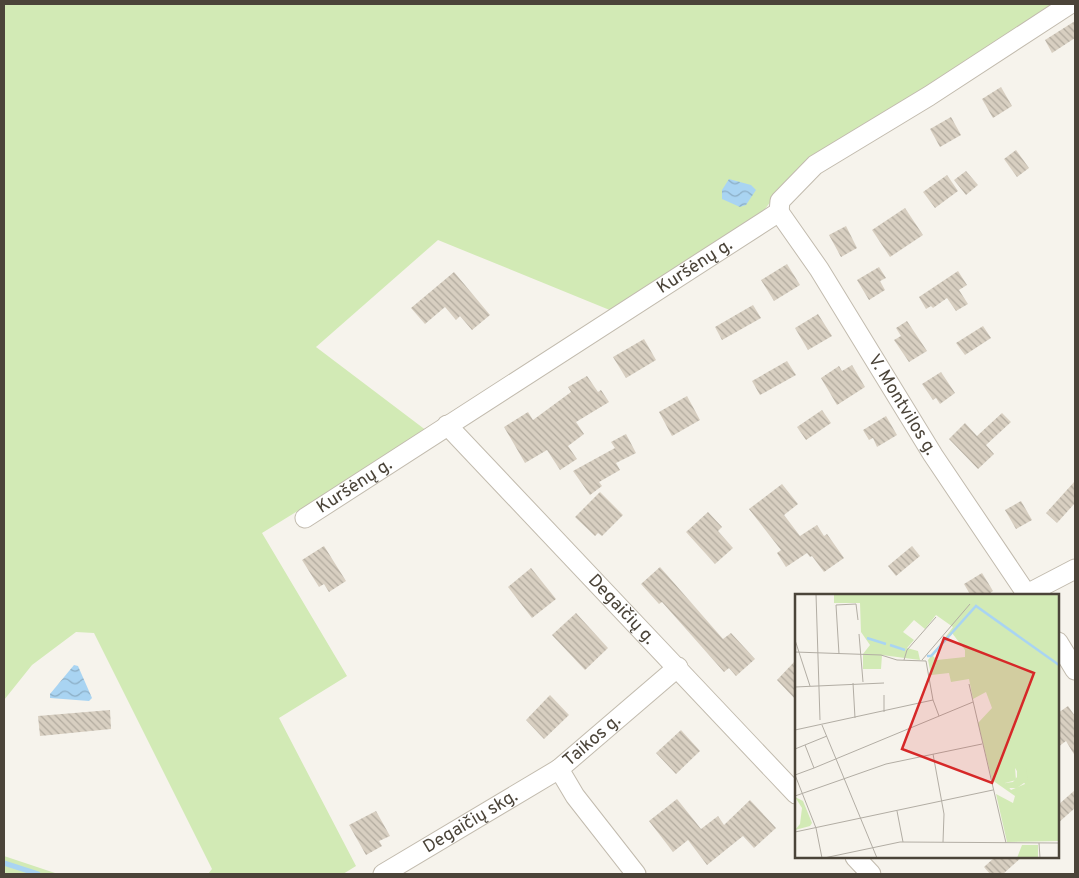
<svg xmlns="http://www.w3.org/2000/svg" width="1079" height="878" font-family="Overpass,sans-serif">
  <defs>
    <pattern id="water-waves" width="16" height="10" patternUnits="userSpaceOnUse" patternTransform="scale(1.25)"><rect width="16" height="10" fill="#a9d4f2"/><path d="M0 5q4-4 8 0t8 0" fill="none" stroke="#8caec5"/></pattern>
    <pattern id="building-back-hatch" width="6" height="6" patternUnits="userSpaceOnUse" patternTransform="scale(1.25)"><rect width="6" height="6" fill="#d8cfc1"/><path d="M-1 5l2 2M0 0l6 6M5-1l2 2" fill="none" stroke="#b1aa9e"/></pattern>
  </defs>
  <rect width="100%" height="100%" fill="#f6f3ec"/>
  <g fill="#d2eab5">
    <path d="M4 4H1051L1050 9 807 161 779 190 757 220 617 313 438 240 316 347 427 431 262 533 347 676 279 718 356 866 343 874H208L212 869 94 633 76 632 32 665 4 700Z"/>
    <path d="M4 856 58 874H4Z"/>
  </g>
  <g fill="url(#water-waves)">
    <path d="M729 179 751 185 756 190 746 205 740 207 722 199V190Z"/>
    <path d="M74 665 78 666 92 698 89 701 50 698V694Z"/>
  </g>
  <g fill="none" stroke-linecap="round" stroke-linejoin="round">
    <path stroke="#a9d4f2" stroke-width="5" d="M4 863 38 874"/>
  </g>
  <g fill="url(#building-back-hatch)">
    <path d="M1075 21V38L1052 53 1045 40Z"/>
    <path d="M1001 87 1012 106 993 118 982 99Z"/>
    <path d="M951 117 961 135 940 147 930 129Z"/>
    <path d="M1016 150 1029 168 1017 177 1004 159Z"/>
    <path d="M966 171 978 185 966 195 954 180Z"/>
    <path d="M947 175 958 191 935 208 923 192Z"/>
    <path d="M905 208 923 235 890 257 872 230Z"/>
    <path d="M846 226 857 248 841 257 829 235Z"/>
    <path d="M787 264 800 285 774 301 761 280Z"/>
    <path d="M879 267 886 278 880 281 885 290 869 300 857 280Z"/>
    <path d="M958 271 967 285 959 290 968 304 956 311 947 298 933 308 931 306 926 309 919 297Z"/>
    <path d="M454 272 490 315 472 330 460 316 456 320 445 307 425 324 411 308Z"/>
    <path d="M753 305 761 318 722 340 715 327Z"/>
    <path d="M818 314 832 336 808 350 795 328Z"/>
    <path d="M907 321 927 351 909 362 894 340 901 336 896 328Z"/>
    <path d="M983 326 991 338 965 355 956 343Z"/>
    <path d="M644 339 656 360 626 378 613 357Z"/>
    <path d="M787 361 796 375 760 395 752 381Z"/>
    <path d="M852 365 865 387 837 405 821 378 839 366 842 371Z"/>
    <path d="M941 372 955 393 940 404 936 398 933 400 922 384Z"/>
    <path d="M587 376 598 392 601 390 609 402 576 422 584 434 568 446 577 459 560 470 547 450 525 463 504 427 528 412 533 420 571 392 568 387Z"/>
    <path d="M687 396 700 420 672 436 659 412Z"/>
    <path d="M822 410 831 423 806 440 797 427Z"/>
    <path d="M1002 413 1011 422 986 445 994 454 978 469 949 439 965 423 977 436Z"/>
    <path d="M886 416 897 435 877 447 873 438 869 440 863 430Z"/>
    <path d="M626 434 636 453 616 463 620 470 599 482 602 486 590 495 573 471 615 448 611 442Z"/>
    <path d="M1075 481V503L1057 523 1046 513Z"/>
    <path d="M782 484 798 504 784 515 800 536 817 525 824 536 827 534 844 558 824 572 812 556 810 557 807 553 786 567 777 553 781 550 749 509Z"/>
    <path d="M600 492 623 515 602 536 598 533 595 536 575 517Z"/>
    <path d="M1021 501 1032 520 1016 529 1005 510Z"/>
    <path d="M708 512 722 527 718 531 733 548 715 564 686 532Z"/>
    <path d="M324 546 346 581 329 592 324 584 319 587 302 560Z"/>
    <path d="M912 546 920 556 896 576 888 566Z"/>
    <path d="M660 567 723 639 731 633 755 659 736 676 729 668 724 672 662 602 659 604 641 584Z"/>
    <path d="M531 568 556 599 532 618 508 587Z"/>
    <path d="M982 573 993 591 986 596H971L964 584Z"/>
    <path d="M576 613 608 648 585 670 552 635Z"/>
    <path d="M796 660V700L777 680Z"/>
    <path d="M550 695 569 715 544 739 526 720Z"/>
    <path d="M1068 706 1075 716V756L1066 741 1058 747V713Z"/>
    <path d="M110 710 111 729 40 736 38 716Z"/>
    <path d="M681 730 700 751 676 774 656 753Z"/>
    <path d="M1075 790V808L1058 823V805Z"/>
    <path d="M677 799 701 829 718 816 724 825 750 800 776 828 754 848 743 836 707 865 688 840 673 852 649 821Z"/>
    <path d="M376 811 390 836 379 841 382 846 366 855 349 825Z"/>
    <path d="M995 857H1022L1003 874H990L984 867Z"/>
  </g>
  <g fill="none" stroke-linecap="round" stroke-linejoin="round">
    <g stroke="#c2bbae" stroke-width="21">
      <g id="minor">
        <path id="s1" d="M779 212 819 269 933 455 1028 596"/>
        <path id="s2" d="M447 425 796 794"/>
        <path id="s3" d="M305 518 779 212 780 201 815 165 929 96 1070 4"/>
        <path d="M1027 594 1075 569"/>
        <path d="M1058 642 1075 670"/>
        <path d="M855 857 871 874"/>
        <path id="s4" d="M383 874 559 769"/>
        <path id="s5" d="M636 874 575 796 559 769 678 667"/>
      </g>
    </g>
    <use href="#minor" stroke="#fff" stroke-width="19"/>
  </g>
  <g text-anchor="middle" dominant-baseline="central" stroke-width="5" stroke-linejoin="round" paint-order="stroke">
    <g font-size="18" fill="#4b4439" stroke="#fff">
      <text stroke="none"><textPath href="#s3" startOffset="464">Kuršėnų g.</textPath></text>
      <text stroke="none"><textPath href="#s1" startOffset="229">V. Montvilos g.</textPath></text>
      <text stroke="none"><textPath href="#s3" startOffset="59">Kuršėnų g.</textPath></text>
      <text stroke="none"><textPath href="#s2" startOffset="254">Degaičių g.</textPath></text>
      <text stroke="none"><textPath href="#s5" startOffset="174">Taikos g.</textPath></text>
      <text stroke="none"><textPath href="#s4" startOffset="102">Degaičių skg.</textPath></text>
    </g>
  </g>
  <g transform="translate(795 594)">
    <rect width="264" height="264" fill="#f6f3ec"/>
    <path d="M39 0H264V247L212 248 201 200 218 209 220 202 197 186 183 129 197 114 191 98 178 105 174 85 156 88 154 79 136 81 133 66 158 33 141 21 130 35 119 26 108 38 119 46 112 54 123 57 125 66 87 61 86 75H68V60L75 51 66 38 65 9H39ZM157 39 170 56V63L142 66 138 62ZM220 174 230 190 216 196 210 189 221 186ZM227 251H243V264H222Z" fill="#d2eab5" fill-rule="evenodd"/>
    <path d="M0 203 8 207 17 229 15 232 0 236 5 230 7 214Z" fill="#d2eab5"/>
    <path d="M222 169 231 175 233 186 222 194H212L210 189 218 188 222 183Z" fill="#d2eab5"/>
    <path fill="none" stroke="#a9d4f2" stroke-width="2.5" d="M72 44 91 50M95 51 110 56M132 62H136L181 12 264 71"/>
    <path fill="none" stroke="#b2ada4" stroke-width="1" d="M21 0 25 126M64 40 68 88M0 46 15 92M0 58 86 61 102 66 131 67 138 106M44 60 41 11 61 10 63 26M109 66 112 56 141 23M127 66 175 10M58 89 60 124M174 90 211 249M0 93 89 89M89 101V118M27 131 82 264M0 136 138 106 144 122M0 155 32 142M138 160 149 220 148 248M19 174 178 108M0 181 21 234 27 264M0 181 19 174 10 151M0 202 91 170 187 150M102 217 108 248M0 238 198 196M244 249 245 264M29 264 105 248 264 249"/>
    <path fill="#d62828" fill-opacity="0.15" stroke="#d62828" stroke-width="2.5" d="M149 44 239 79 197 189 107 155Z"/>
    <rect width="264" height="264" fill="none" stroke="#4b4439" stroke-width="2.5"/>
  </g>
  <rect width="1079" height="878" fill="none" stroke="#4b4439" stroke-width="10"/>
</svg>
